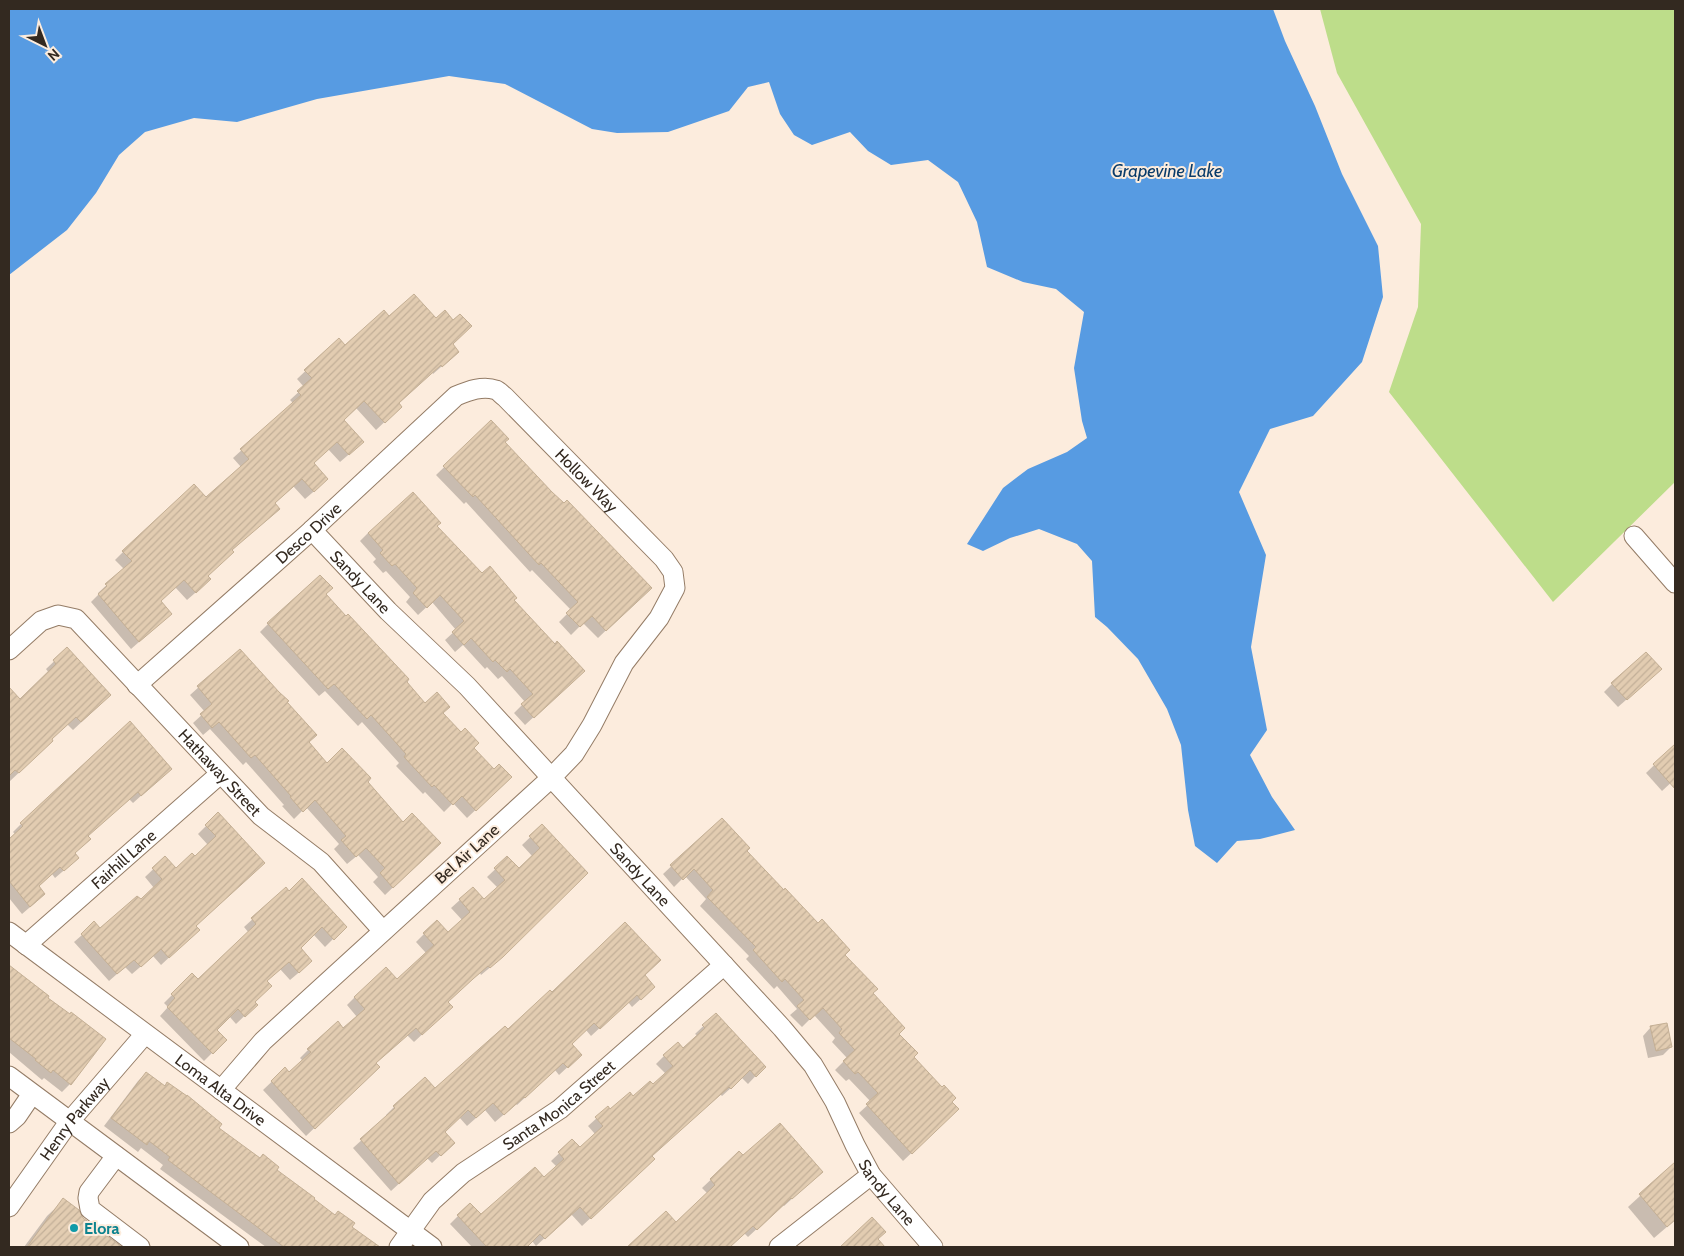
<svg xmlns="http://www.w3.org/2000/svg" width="1684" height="1256" font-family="Cabin,sans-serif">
  <defs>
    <pattern id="building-hatch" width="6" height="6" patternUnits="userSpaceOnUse" patternTransform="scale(1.25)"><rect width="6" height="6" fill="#e2ccb1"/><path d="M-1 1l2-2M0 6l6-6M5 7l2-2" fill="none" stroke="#c2af98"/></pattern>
  </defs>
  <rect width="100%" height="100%" fill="#fcecdd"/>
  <path fill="#bddd8a" d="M1320 9H1675V482L1553 602 1389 392 1418 307 1421 224 1337 73Z"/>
  <path fill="#579be2" d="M9 9H1273L1285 41 1315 106 1342 174 1378 246 1383 297 1362 362 1313 416 1270 429 1239 492 1266 555 1251 647 1267 730 1250 755 1272 797 1295 830 1260 839 1237 841 1217 863 1195 846 1188 810 1181 745 1167 709 1138 659 1107 627 1095 617 1092 561 1077 544 1039 529 1010 538 983 551 967 544 1003 488 1028 469 1067 452 1087 438 1082 421 1074 368 1084 312 1056 289 1023 282 987 267 977 222 958 182 928 160 891 165 868 151 850 132 812 145 794 135 780 114 769 82 748 87 729 111 668 132 617 133 592 129 505 84 449 76 317 99 237 122 194 118 145 132 119 155 96 193 67 230 9 275Z"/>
  <g fill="#0003">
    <path d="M389 318 451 345 449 360 433 374 432 372 397 404 392 415 376 430 356 408 342 420 354 450 340 462 328 449 312 463 319 487 305 499 293 486 274 504 270 516 231 551 207 576 202 587 187 600 175 587 160 601 162 622 131 649 91 602 99 594 98 593 124 569 115 560 123 552 206 499 241 467 233 458 293 403 290 400 304 387 297 379 338 340 345 347Z"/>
    <path d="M491 422 503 442 551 493 650 588 598 638 583 623 571 635 559 622 571 610 532 570 530 572 466 502 464 504 436 475Z"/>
    <path d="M436 526 482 575 513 600 575 679 525 725 514 713 525 702 502 676 498 679 487 667 485 669 463 645 455 652 445 640 456 630 432 602 418 615 406 602 410 597 386 571 383 573 373 562 376 559 360 541 368 533Z"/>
    <path d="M324 594 425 705 442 713 473 748 502 785 467 818 453 803 444 812 425 792 423 794 396 766 399 763 362 722 358 726 325 691 319 696 260 632 268 624Z"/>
    <path d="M67 649 102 703 73 730 67 724 50 739 44 749 9 782V689L20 701 49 673 46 669Z"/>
    <path d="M240 650 285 702 308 742 327 765 366 782 403 824 431 851 385 895 373 882 378 877 358 855 347 864 334 849 339 844 306 807 294 819 282 806 284 805 246 762 243 765 210 729 203 735 193 723 205 712 190 695Z"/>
    <path d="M1652 677 1618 707 1604 692 1612 684Z"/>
    <path d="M1675 745V779L1662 791 1646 773Z"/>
    <path d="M162 777 133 803 129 799 87 836 74 854 69 866 55 878 52 874 38 887 36 902 22 914 9 898V841L16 835 13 832 21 824Z"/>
    <path d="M218 814 264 863 195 926 190 938 161 965 153 956 132 974 125 967 109 981 74 942 82 935 100 930 140 901 154 888 145 877 165 858 176 870 194 858 208 845 198 834Z"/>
    <path d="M722 819 745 852 843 955 872 993 912 1057 958 1109 903 1161 859 1113 871 1102 849 1079 846 1081 835 1070 847 1058 832 1042 835 1038 814 1015 802 1027 790 1015 797 1009 777 986 774 989 746 959 749 956 700 906 706 899 685 876 674 887 663 874Z"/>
    <path d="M542 826 586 873 493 965 481 975 480 973 463 987 447 1002 443 1015 414 1042 407 1035 375 1063 370 1075 306 1136 263 1090 285 1069 289 1074 303 1061 300 1058 308 1050 343 1029 357 1017 347 1005 355 997 397 980 426 953 416 942 424 934H448L463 921 451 908 472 889 484 901 498 888 487 877 507 858 519 870 533 857 522 845Z"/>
    <path d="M285 889 289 892 345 927 325 947 313 934 299 948 303 969 290 980 280 969 266 981 254 1003 256 1005 236 1024 229 1016 215 1030 225 1040 204 1061 160 1016 168 1007 164 1003 192 975 198 981 249 933 244 927Z"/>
    <path d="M9 967 48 996 46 998 70 1084 62 1092 44 1078 42 1080 9 1052Z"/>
    <path d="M643 976 645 995 632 1007 628 1002 591 1036 586 1030 570 1044 572 1063 559 1075 555 1070 517 1105 516 1104 495 1122 485 1110 467 1126 459 1117 443 1132 453 1143 432 1163 427 1158 391 1191 353 1148 388 1116 386 1115 394 1107 435 1090 552 994Z"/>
    <path d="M716 1014 764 1067 748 1084 742 1078 722 1096 720 1094 651 1156 646 1167 582 1226 571 1214 536 1246 532 1241 525 1247H472L450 1224 470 1204 481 1216 544 1179 557 1167 551 1161 572 1141 580 1148 595 1134 588 1126 608 1108 610 1110 633 1097 653 1086 666 1074 656 1064 664 1056 683 1050 698 1036 695 1034Z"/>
    <path d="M1651 1027 1671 1047 1663 1055 1648 1058 1643 1036Z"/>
    <path d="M146 1073 164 1087 167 1083 217 1128 369 1241 364 1247H266L160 1169 163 1165 141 1148 138 1152 104 1126 138 1081Z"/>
    <path d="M739 1153 743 1157 813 1180 784 1206 783 1205 748 1237 744 1233 729 1247H629L666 1212 676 1223 708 1194 702 1188Z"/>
    <path d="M1675 1164V1220L1654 1238 1628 1207Z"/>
    <path d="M64 1200 82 1219 120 1247H24L47 1216Z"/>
  </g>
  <g fill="url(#building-hatch)" stroke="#c4af94">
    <path d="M414 294 436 318 445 310 453 320 460 314 472 326 453 344 459 352 442 367 441 365 399 403 402 407 385 423 364 401 344 420 364 442 349 455 337 442 314 463 328 479 314 492 302 479 275 503 280 509 232 550 234 552 208 576 211 579 196 593 184 580 161 601 172 614 139 642 98 594 107 586 105 584 132 561 122 551 194 484 206 497 249 459 240 449 301 395 297 391 312 378 304 370 339 338 345 345 384 310 389 316Z"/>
    <path d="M491 420 509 439 505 442 552 492 564 503 567 500 652 588 606 631 592 616 580 627 566 613 578 602 541 563 539 565 475 495 473 497 443 466Z"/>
    <path d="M413 492 441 523 437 526 482 573 490 566 517 598 514 600 555 644 557 641 585 671 534 718 521 704 533 694 510 669 507 672 495 660 493 662 471 638 464 645 452 632 464 621 440 595 427 608 413 593 417 588 395 564 392 566 380 553 383 550 368 533Z"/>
    <path d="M320 575 333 588 326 594 346 616 348 614 409 679 407 682 425 703 437 692 450 707 443 713 461 732 465 728 479 743 474 748 494 769 499 764 512 777 476 811 462 796 453 805 434 785 432 787 404 757 406 754 371 715 367 719 334 684 328 689 267 623Z"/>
    <path d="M67 647 111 695 81 722 76 717 52 739 53 741 19 773 15 770 9 776V687L20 699 56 664 53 660Z"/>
    <path d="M240 649 279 692 289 701 287 702 317 735 309 742 327 763 342 748 371 778 368 782 403 822 412 813 441 843 393 888 380 873 385 868 366 848 356 857 341 840 346 836 315 800 303 812 290 797 291 796 255 755 251 758 219 722 212 728 200 714 212 704 197 686Z"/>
    <path d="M1646 652 1662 669 1627 700 1611 683Z"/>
    <path d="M130 721 172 769 141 796 138 792 88 836 91 839 75 853 79 858 64 871 60 867 39 886 45 894 30 907 9 881V839L23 826 20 823Z"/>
    <path d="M1675 744V789L1653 764Z"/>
    <path d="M218 812 265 863 196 926 200 930 169 958 161 949 141 967 134 960 117 974 81 934 94 921 100 928 137 896 141 899 162 879 152 868 165 856 176 868 192 853 195 856 216 836 205 825Z"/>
    <path d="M722 818 750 848 747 851 784 890 785 888 818 923 822 919 850 950 845 955 878 989 873 993 905 1028 899 1034 918 1053 914 1057 942 1087 944 1085 956 1098 952 1102 959 1109 912 1154 866 1104 878 1093 858 1072 855 1074 843 1061 855 1050 839 1033 842 1029 823 1008 810 1020 797 1006 804 1000 785 979 782 982 753 950 756 947 707 897 713 890 694 869 683 880 670 865Z"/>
    <path d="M542 824 588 873 503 957 490 968 488 966 473 979 448 1002 453 1007 422 1035 416 1028 376 1063 380 1067 315 1129 271 1081 285 1067 289 1072 311 1052 307 1049 338 1021 343 1028 365 1009 354 997 386 967 397 979 434 945 423 933 437 920 448 932 470 912 459 899 473 887 484 899 505 880 494 868 507 856 519 868 540 848 529 836Z"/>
    <path d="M302 878 347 927 334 940 322 927 301 948 312 961 299 973 289 962 267 981 272 986 255 1002 258 1005 245 1017 238 1009 217 1030 227 1040 213 1054 167 1007 175 998 171 994 192 973 198 979 256 924 251 918 286 887 289 891Z"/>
    <path d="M625 922 661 960 645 975 655 987 641 1000 637 995 600 1029 594 1023 572 1044 582 1055 568 1068 563 1063 525 1098 524 1097 504 1115 493 1103 476 1118 468 1110 445 1132 455 1143 441 1156 436 1151 399 1184 360 1139 395 1108 393 1106 425 1077 435 1088 505 1026 508 1029 550 990 552 992Z"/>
    <path d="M9 965 49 996 48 998 70 1014 71 1012 106 1039 71 1085 53 1070 51 1073 35 1060 36 1059 9 1038Z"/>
    <path d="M716 1013 766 1067 756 1077 750 1070 731 1089 729 1087 652 1156 655 1159 591 1219 580 1207 545 1239 540 1234 527 1247H487L457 1215 470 1203 481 1214 535 1167 544 1177 564 1159 558 1152 572 1139 580 1147 603 1126 595 1117 608 1106 610 1109 630 1092 633 1096 650 1081 653 1084 673 1066 663 1055 678 1042 683 1048 705 1028 702 1025Z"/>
    <path d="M1667 1023 1672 1047 1656 1051 1650 1026Z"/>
    <path d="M146 1072 165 1086 167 1082 187 1096V1095L222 1124 219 1128 260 1158 263 1154 279 1167 277 1170 315 1198 314 1199 335 1215 338 1211 355 1223 352 1227 380 1247H284L168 1160 170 1157 149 1141 147 1145 111 1118Z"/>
    <path d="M780 1123 823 1172 792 1199 791 1198 757 1230 753 1226 730 1247H627L666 1211 676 1222 715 1185 710 1179 739 1151 743 1155Z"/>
    <path d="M1675 1162V1220L1667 1227 1639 1194Z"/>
    <path d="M63 1198 79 1210 83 1218 122 1247H27Z"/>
    <path d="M872 1217 886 1232 878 1239 885 1247H840Z"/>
  </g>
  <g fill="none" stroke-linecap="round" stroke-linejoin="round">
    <g stroke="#947c66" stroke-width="21">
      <g id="minor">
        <path id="s1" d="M312 530 388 611 467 686 782 1028 813 1065 835 1102 855 1145 871 1175 933 1247"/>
        <path d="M1634 536 1675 583"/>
        <path id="s2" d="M9 650 41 621 58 615 76 619 261 816 321 862 383 931"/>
        <path id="s3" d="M137 685 312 530 456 396C468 391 483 385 496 390 499 391 502 395 505 397L664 559 673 572 675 588 659 618 624 663 592 725 574 754 550 779 263 1041 221 1090"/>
        <path id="s4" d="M9 932 432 1247"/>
        <path id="s5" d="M26 945 220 774"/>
        <path d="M9 1076 239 1247"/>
        <path d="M9 1123 17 1116 32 1094"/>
        <path d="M116 1156 89 1192 88 1198 90 1209 140 1247"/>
        <path id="s6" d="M9 1207 69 1122 145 1034"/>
        <path id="s7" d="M399 1247 432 1201 463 1173 560 1109 724 965"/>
        <path d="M779 1247 871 1175"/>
      </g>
    </g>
    <use href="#minor" stroke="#fff" stroke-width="19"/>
  </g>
  <circle fill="#0f9aa8" stroke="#fcecdd" stroke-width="2" cx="74" cy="1228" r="5"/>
  <g text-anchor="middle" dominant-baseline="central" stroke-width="4" stroke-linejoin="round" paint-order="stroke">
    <g font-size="16" fill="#332920" stroke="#fcecdd">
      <text stroke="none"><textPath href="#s3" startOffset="600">Hollow Way</textPath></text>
      <text stroke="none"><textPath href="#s3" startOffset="229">Desco Drive</textPath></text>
      <text stroke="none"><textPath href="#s1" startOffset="71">Sandy Lane</textPath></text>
      <text stroke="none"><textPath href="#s2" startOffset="290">Hathaway Street</textPath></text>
      <text transform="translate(467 854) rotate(-42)">Bel Air Lane</text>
      <text stroke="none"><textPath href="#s5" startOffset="130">Fairhill Lane</textPath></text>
      <text stroke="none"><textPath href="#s1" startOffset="476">Sandy Lane</textPath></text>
      <text stroke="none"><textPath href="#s4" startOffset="264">Loma Alta Drive</textPath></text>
      <text stroke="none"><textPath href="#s7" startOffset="216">Santa Monica Street</textPath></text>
      <text stroke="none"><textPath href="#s6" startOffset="110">Henry Parkway</textPath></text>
      <text stroke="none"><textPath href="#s1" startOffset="881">Sandy Lane</textPath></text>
    </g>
    <g font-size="16" font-weight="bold" fill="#0d838f" stroke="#fcecdd" text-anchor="start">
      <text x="84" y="1228">Elora</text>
    </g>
    <g font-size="18" font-style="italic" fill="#0a3c6a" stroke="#fcecdd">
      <text x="1167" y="171">Grapevine Lake</text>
    </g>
  </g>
  <rect width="1684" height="1256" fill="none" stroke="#332920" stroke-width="20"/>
  <g transform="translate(45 45) rotate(138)" stroke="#fcecdd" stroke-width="4" paint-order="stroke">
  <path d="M0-4L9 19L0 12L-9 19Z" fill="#332920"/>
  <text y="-8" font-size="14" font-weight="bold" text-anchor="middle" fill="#332920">N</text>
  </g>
</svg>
